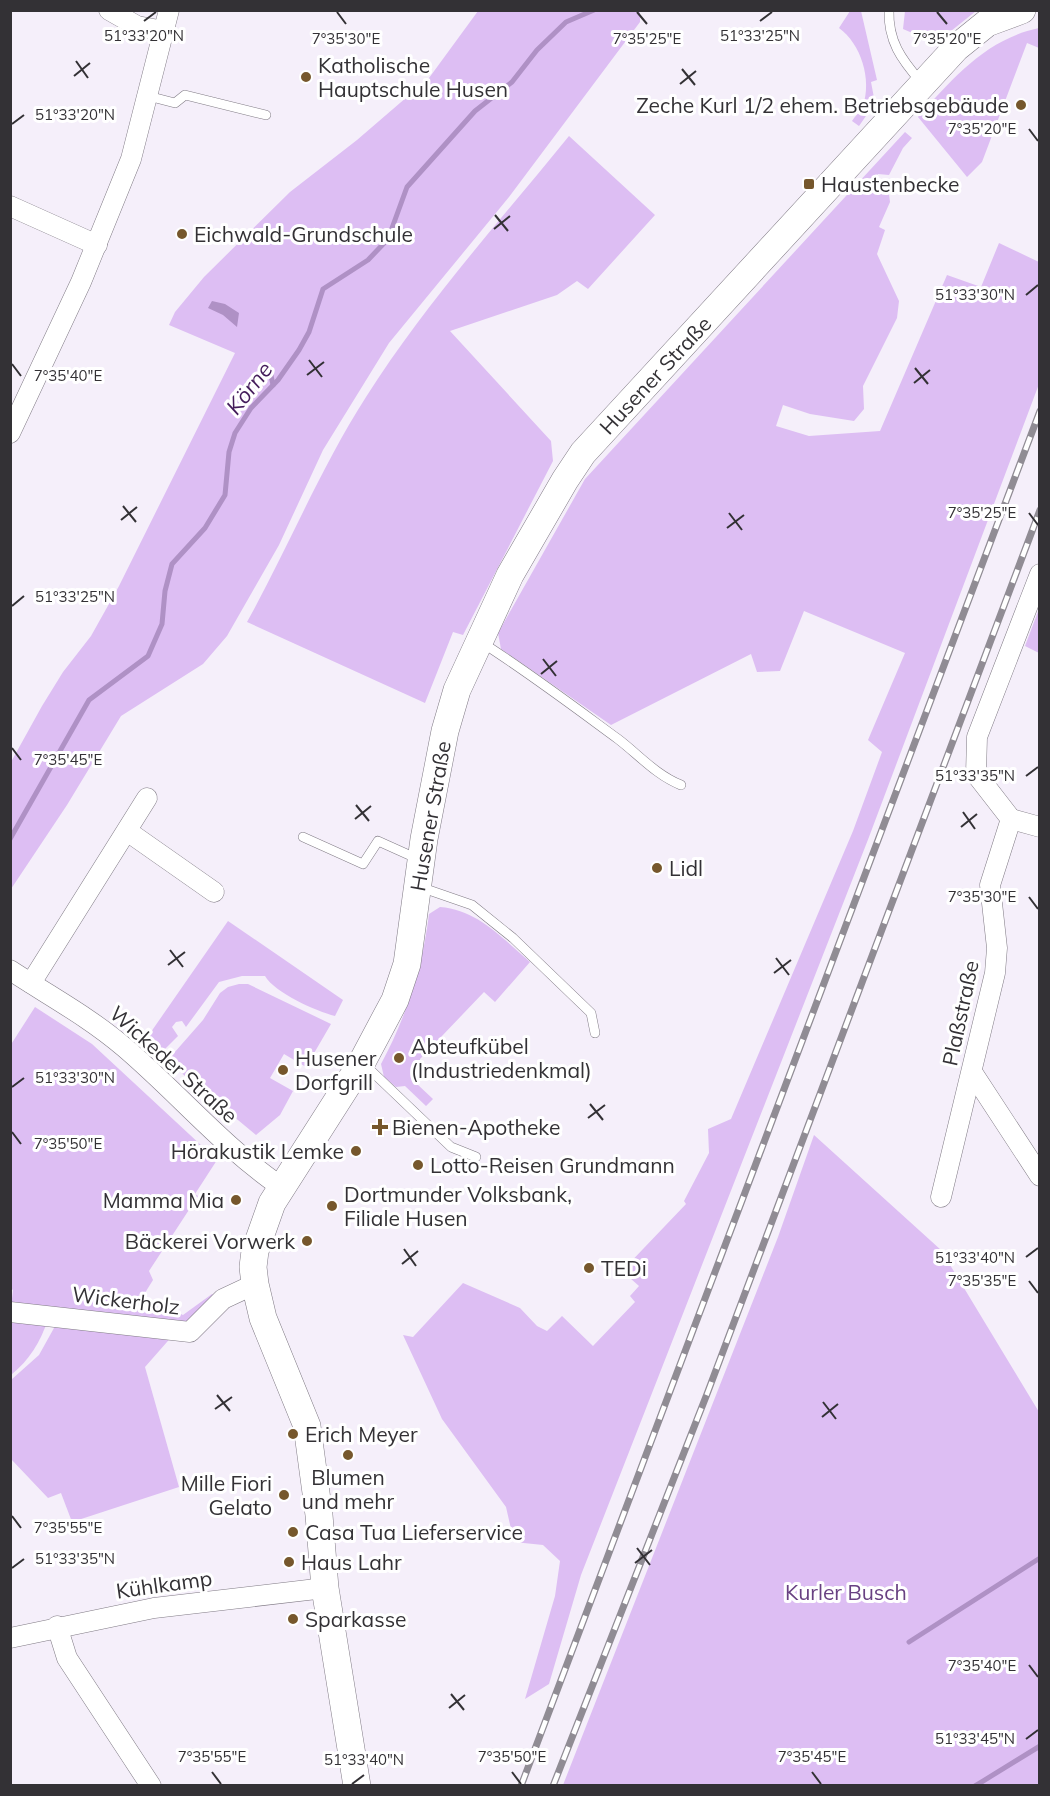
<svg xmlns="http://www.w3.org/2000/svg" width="1050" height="1796" font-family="Mulish,sans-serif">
  <rect width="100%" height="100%" fill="#f5effa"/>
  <g fill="#ddbef3">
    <path d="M478 11H640V22L509 197 389 343 323 450 279 545 227 636 203 664 121 716 67 805 11 889V762L42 706 63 672 91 636 119 586 235 353 169 325 175 312 204 277 290 192 357 140 429 78Z"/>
    <path d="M850 11H861L877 80 871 82 875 103 859 126 852 121C855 116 861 111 863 106 872 79 861 44 839 28Z"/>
    <path d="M905 11V10L976 11 936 43 903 29Z"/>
    <path d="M1039 28V48L1027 43 982 162 967 177 918 117C953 78 986 39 1039 28Z"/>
    <path d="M905 132 912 138 903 148 889 175 878 174 870 185 889 194 890 202 879 227 885 230 877 254 899 301 897 318 863 386 864 409 854 421 810 414 783 405 776 426 809 436 880 431 947 275 981 287 999 243 1039 262V384L869 837 581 1575 549 1684 525 1699 555 1596 560 1561 543 1545 514 1542 506 1507 442 1419 403 1335 413 1337 463 1283 520 1308 537 1326 547 1331 562 1316 593 1346 635 1302 630 1296 639 1286 622 1271 686 1204 684 1201 709 1153 708 1129 731 1119 853 831 882 752 868 740 905 653 804 611 780 671 757 672 751 654 611 725 501 649 498 633 585 479Z"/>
    <path d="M569 136 655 215 588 289 577 281 557 295 450 331 551 441 553 461 463 635 453 632 425 703 247 622C288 548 320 469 366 397 425 304 500 221 569 136Z"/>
    <path d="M1039 609V653L1025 646Z"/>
    <path d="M440 907C478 910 502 938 530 962L495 1002 484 992 420 1059V1080L417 1084 433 1099 426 1106 405 1086 396 1087 384 1077 381 1064C406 1018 423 965 429 914Z"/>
    <path d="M228 921 343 1000 335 1016C316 1011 275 993 265 976H242L219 982 186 1027 182 1021 176 1022 172 1027 178 1036 160 1054 144 1042Z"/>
    <path d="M239 984H248L331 1024 306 1067 284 1054 270 1078 293 1091 280 1115 256 1135 167 1061 203 1020 220 993 228 987Z"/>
    <path d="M35 1007 92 1044 217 1160 195 1194 198 1196 149 1271 153 1280 143 1296 183 1315 212 1294 220 1301 191 1329 11 1307 13 1290 10 1288V1046Z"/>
    <path d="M814 1135 941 1250 1039 1412V1785H563L778 1237Z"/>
    <path d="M11 1315 48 1319C40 1343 30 1359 11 1375Z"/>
    <path d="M59 1319 174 1334 145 1367 179 1487 72 1522 61 1493 48 1498 11 1459V1380L39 1355Z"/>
  </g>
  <path fill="#af91c5" d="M212 301 225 304 239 313 237 327 223 315 208 308Z"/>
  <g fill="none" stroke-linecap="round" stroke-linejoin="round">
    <g stroke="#af91c5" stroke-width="5">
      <path d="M269 366 273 385"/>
      <path d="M10 839 89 700 148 656 162 624 165 591 172 564 205 528 225 495 229 452 235 433 251 408 278 380 299 350 309 332 323 289 368 260 388 239 407 187 475 111 512 82 537 50 566 22 594 10"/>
      <path d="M909 1642 1040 1558"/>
      <path d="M975 1786 1040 1746"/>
    </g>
    <g stroke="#807b85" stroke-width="10">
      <g id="lane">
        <path d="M889 10C888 41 901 59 921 82"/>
        <path d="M148 96 175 103 185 95 266 115"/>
        <path d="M481 642C528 672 573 706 618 739 639 755 656 775 681 785"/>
        <path d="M303 837 363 864 378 841 418 859"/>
        <path d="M420 887 472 905 513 938 591 1013 595 1033"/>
        <path d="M364 1064 451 1147 476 1157"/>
      </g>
    </g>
    <g stroke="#807b85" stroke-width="21">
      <g id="street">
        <path d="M109 10 137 26 164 31"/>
        <path d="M10 206 97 245"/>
        <path d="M10 433 81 282 131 159 169 10"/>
        <path d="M1011 819 976 774 977 737 1040 574"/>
        <path d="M1011 819 1040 827"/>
        <path d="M127 831 214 892"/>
        <path d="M10 970C48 995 89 1017 124 1047 177 1092 222 1146 280 1186"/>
        <path d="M31 983 147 798"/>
        <path d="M972 1072 1040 1176"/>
        <path d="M941 1197 995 973 997 948 990 885 1011 819"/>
        <path d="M10 1312 190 1332 223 1299 255 1284"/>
        <path d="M57 1626 67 1658 151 1786"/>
        <path d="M10 1638 154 1608 325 1588"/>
      </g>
    </g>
    <g stroke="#807b85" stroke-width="28">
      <path id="secondary" d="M357 1786 325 1588 319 1515 307 1426 263 1318 255 1284 253 1267 255 1251 272 1203 362 1062 395 1000 407 964 424 839 445 731 457 690 510 575 565 480 583 453 956 48 987 23 1022 10"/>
    </g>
    <use href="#lane" stroke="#fff" stroke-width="9"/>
    <use href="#street" stroke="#fff" stroke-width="20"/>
    <use href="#secondary" stroke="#fff" stroke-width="27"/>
    <g stroke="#908c94" stroke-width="7">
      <g id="rail">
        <path d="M521 1786 1040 411"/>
        <path d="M553 1786 707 1394 1040 510"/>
      </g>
    </g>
    <use href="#rail" stroke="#fff" stroke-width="4.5" stroke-dasharray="14" stroke-linecap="butt"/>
  </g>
  <path fill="none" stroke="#333135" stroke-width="2" d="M337 12 346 24M637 12 647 24M937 12 947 24M144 21 156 12M760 21 772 12M76 61 88 78M682 69 695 85M74 76 90 63M680 84 696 71M12 124 24 115M1029 129 1038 141M495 215 508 231M494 229 510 216M1026 295 1038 285M309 360 322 377M12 364 21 376M915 368 928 384M307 375 324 362M914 383 930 370M123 506 136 522M729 513 742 530M1029 513 1038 525M121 520 137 507M727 528 744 515M12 606 24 596M543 659 556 676M541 674 557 661M12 748 21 760M1026 776 1038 767M356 805 369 821M963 812 975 829M355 819 371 806M961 827 977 814M1029 897 1038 909M170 950 183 967M776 958 789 975M168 965 185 952M774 973 791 960M12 1087 24 1078M590 1104 603 1120M588 1118 605 1105M12 1132 21 1144M404 1249 416 1266M1026 1257 1038 1248M402 1264 418 1251M1029 1281 1038 1293M217 1395 230 1411M823 1402 836 1419M215 1409 232 1397M822 1417 838 1404M12 1516 21 1528M637 1548 650 1565M635 1563 652 1550M12 1568 24 1559M1029 1665 1038 1677M451 1694 464 1710M449 1708 465 1695M1026 1739 1038 1730M212 1772 221 1784M512 1772 521 1784M812 1772 821 1784M352 1784 364 1775"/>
  <g fill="#76572c" stroke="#fff" stroke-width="2">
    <circle cx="306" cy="77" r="6"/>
    <circle cx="1021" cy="105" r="6"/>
    <rect x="803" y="178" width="12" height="12" rx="3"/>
    <circle cx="182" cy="234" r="6"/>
    <circle cx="657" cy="868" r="6"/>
    <circle cx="399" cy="1058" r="6"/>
    <circle cx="283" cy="1070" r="6"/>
    <path d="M377 1118h6v6h6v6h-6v6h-6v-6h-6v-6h6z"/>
    <circle cx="356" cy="1151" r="6"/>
    <circle cx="418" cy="1165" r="6"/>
    <circle cx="236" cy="1200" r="6"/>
    <circle cx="332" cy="1206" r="6"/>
    <circle cx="307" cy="1241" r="6"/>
    <circle cx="589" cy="1268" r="6"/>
    <circle cx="293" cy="1434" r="6"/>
    <circle cx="348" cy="1455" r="6"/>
    <circle cx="284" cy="1495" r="6"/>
    <circle cx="293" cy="1532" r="6"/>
    <circle cx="289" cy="1562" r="6"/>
    <circle cx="293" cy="1619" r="6"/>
  </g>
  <g text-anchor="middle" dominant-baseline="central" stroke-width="6" stroke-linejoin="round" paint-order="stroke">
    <g font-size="21" fill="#333135" stroke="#fff" text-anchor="start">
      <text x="318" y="65">Katholische<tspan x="318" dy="24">Hauptschule Husen</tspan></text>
      <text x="1009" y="105" text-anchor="end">Zeche Kurl 1/2 ehem. Betriebsgebäude</text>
      <text x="821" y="184">Haustenbecke</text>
      <text x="194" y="234">Eichwald-Grundschule</text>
      <text x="669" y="868">Lidl</text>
      <text x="411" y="1046">Abteufkübel<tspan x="411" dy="24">(Industriedenkmal)</tspan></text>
      <text x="295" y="1058">Husener<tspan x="295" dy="24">Dorfgrill</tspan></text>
      <text x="392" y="1127">Bienen-Apotheke</text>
      <text x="344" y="1151" text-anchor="end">Hörakustik Lemke</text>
      <text x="430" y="1165">Lotto-Reisen Grundmann</text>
      <text x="344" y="1194">Dortmunder Volksbank,<tspan x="344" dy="24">Filiale Husen</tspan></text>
      <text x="224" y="1200" text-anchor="end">Mamma Mia</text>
      <text x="295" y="1241" text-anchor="end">Bäckerei Vorwerk</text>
      <text x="601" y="1268">TEDi</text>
      <text x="305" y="1434">Erich Meyer</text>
      <text x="348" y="1477" text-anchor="middle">Blumen<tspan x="348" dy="24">und mehr</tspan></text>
      <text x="272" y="1483" text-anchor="end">Mille Fiori<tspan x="272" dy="24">Gelato</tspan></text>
      <text x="305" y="1532">Casa Tua Lieferservice</text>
      <text x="301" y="1562">Haus Lahr</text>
      <text x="305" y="1619">Sparkasse</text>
    </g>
    <g font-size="21" fill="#333135" stroke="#fff">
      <text transform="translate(655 375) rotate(-47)">Husener Straße</text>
      <text transform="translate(430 816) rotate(-80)">Husener Straße</text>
      <text transform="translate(960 1013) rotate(-78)">Plaßstraße</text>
      <text transform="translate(174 1064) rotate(42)">Wickeder Straße</text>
      <text transform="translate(126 1300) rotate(7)">Wickerholz</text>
      <text transform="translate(164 1584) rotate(-8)">Kühlkamp</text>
    </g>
    <g font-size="21" fill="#684082" stroke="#fff">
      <text x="846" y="1592">Kurler Busch</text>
    </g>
    <g font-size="22" font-style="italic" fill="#431b5a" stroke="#fff">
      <text transform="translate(249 388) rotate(-52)">Körne</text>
    </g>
  </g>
  <g font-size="15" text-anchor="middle" fill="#333135" stroke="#fff" stroke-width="6" stroke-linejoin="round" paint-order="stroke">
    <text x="144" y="41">51°33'20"N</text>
    <text x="760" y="41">51°33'25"N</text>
    <text x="346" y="44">7°35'30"E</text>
    <text x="647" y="44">7°35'25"E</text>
    <text x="947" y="44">7°35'20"E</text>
    <text x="75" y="120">51°33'20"N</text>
    <text x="982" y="134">7°35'20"E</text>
    <text x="975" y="300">51°33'30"N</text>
    <text x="68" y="381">7°35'40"E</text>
    <text x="982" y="518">7°35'25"E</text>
    <text x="75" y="602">51°33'25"N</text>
    <text x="68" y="765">7°35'45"E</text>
    <text x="975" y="781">51°33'35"N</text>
    <text x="982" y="902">7°35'30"E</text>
    <text x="75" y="1083">51°33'30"N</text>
    <text x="68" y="1149">7°35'50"E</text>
    <text x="975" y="1263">51°33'40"N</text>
    <text x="982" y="1286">7°35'35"E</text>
    <text x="68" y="1533">7°35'55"E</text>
    <text x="75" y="1564">51°33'35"N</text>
    <text x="982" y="1671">7°35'40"E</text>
    <text x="975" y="1744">51°33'45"N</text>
    <text x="212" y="1762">7°35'55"E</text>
    <text x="512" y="1762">7°35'50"E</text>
    <text x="812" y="1762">7°35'45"E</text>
    <text x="364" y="1765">51°33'40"N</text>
  </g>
  <rect width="1050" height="1796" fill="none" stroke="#333135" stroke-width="24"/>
</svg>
